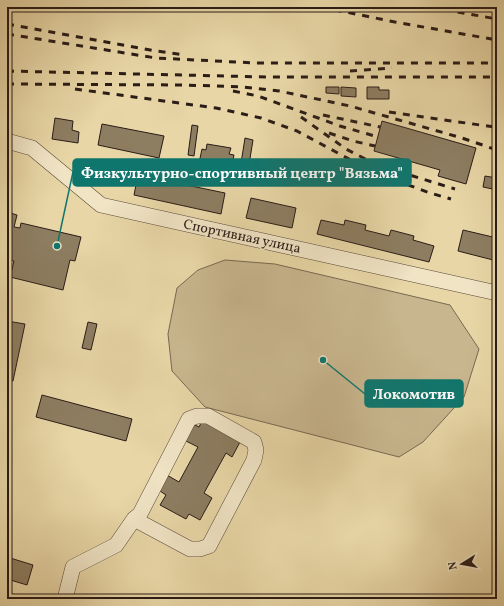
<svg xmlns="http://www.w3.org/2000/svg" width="504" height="606" font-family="Vollkorn,serif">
  <rect width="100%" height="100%" fill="#e8d6a6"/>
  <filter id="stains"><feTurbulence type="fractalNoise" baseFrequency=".005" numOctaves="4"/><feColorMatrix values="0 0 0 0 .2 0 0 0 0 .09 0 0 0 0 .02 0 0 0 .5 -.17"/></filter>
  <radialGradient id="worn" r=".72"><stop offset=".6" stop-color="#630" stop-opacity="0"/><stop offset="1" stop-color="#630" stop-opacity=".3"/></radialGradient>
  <path fill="#c8b68e" stroke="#796952" d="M225 260 275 264 450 305 479 349 464 397 423 442 399 457 205 407 172 371 168 334 177 288 198 270Z"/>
  <g fill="#8d7d61" stroke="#2a1c17">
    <path d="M326 87H339V94L326 93Z"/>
    <path d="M341 87 356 88V97L341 96Z"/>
    <path d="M367 87H379V90H389V99H367Z"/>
    <path d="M55 118 73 121 72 130 79 132 78 143 52 139Z"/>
    <path d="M382 121 476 148 466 184 438 176 440 170 374 151Z"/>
    <path d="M102 124 164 136 159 158 98 145Z"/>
    <path d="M192 125 198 126 194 156 188 155Z"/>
    <path d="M245 138 253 140 246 183 238 182Z"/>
    <path d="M207 144 231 148 229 154 234 155 231 169 199 163 202 149 206 150Z"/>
    <path d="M138 175 225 193 221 214 134 195Z"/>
    <path d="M485 176 497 178V190L483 187Z"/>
    <path d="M251 198 296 208 292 228 246 218Z"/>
    <path d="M7 212 17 215 14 227 20 228 21 223 81 237 75 261 70 260 63 290 10 277 14 261 8 259 7 262Z"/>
    <path d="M321 220 344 225 345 220 366 225 365 230 389 236 391 230 414 236 413 240 434 246 429 262 317 234Z"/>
    <path d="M463 230 497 238V261L458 251Z"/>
    <path d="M7 321 25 324 13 381 7 380Z"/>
    <path d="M88 322 97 324 91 350 82 348Z"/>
    <path d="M42 395 132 419 126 441 36 417Z"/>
    <path d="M205 415 240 442 232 457 226 453 204 493 212 498 200 520 189 514 186 519 160 505 166 495 157 489 165 474 179 482 198 447 182 439 191 423 199 427Z"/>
    <path d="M7 557 33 565 27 585 7 579Z"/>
  </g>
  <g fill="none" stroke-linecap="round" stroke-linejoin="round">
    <g stroke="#5a4a3b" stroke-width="16">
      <g id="minor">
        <path d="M7 141 32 148 101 205 497 293"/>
        <path d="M65 599 73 567 116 545 134 519 140 514 189 419 197 416H208L254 442 256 450 254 460 209 546 200 549H190L134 519"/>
      </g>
    </g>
    <use href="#minor" stroke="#f0e4c5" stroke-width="15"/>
    <g stroke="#2a1c17" stroke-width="3" stroke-dasharray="7 7" stroke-linecap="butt">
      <path d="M321 7 395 22 497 40"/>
      <path d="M430 7 497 19"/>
      <path d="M7 24 156 51 185 55"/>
      <path d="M7 34 156 58 256 63H497"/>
      <path d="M7 71 268 77H497"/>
      <path d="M350 71 392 68"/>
      <path d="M7 84 185 85 243 87 279 91 350 106 462 138 497 150"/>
      <path d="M75 89 216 108 261 118 297 131 373 172 430 193 451 199"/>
      <path d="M233 91 258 96 340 126 378 137"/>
      <path d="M389 112 494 127"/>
      <path d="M323 115 380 127"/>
      <path d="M301 117 346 149 377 165 455 189"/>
      <path d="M329 133 353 141 375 146"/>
    </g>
  </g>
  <g text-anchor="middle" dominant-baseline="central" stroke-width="3" stroke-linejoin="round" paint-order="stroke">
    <g font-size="14" fill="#2a1c17" stroke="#f0e4c5">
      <text transform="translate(242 237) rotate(12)">Спортивная улица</text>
    </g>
  </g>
  <path fill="none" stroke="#0f766e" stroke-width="1.5" d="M57 246L73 172M323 360L365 394"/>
  <g fill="#0f766e" stroke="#f0e4c5" stroke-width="1.5">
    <circle cx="57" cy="246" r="4"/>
    <circle cx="323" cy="360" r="4"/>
  </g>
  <g fill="#0f766e" stroke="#0f766e" stroke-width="1.5">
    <rect x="73" y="159" width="338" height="27" rx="4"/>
    <rect x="365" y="380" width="98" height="27" rx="4"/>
  </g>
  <g font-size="15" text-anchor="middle" font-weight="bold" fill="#fff">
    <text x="242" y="178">Физкультурно-спортивный центр "Вязьма"</text>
    <text x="414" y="399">Локомотив</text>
  </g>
  <rect width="504" height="606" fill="none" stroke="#e8d6a6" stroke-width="24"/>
  <rect x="8" y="8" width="488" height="590" fill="none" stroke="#2a1c17" stroke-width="2"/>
  <rect x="12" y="12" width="480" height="582" fill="none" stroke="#2a1c17"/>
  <g transform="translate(462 564) rotate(259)" stroke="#f0e4c5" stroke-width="3" paint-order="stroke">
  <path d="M0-3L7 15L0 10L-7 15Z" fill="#2a1c17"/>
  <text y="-6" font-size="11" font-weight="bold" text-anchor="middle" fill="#2a1c17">N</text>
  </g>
  <rect width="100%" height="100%" filter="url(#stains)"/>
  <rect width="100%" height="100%" fill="url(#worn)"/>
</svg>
